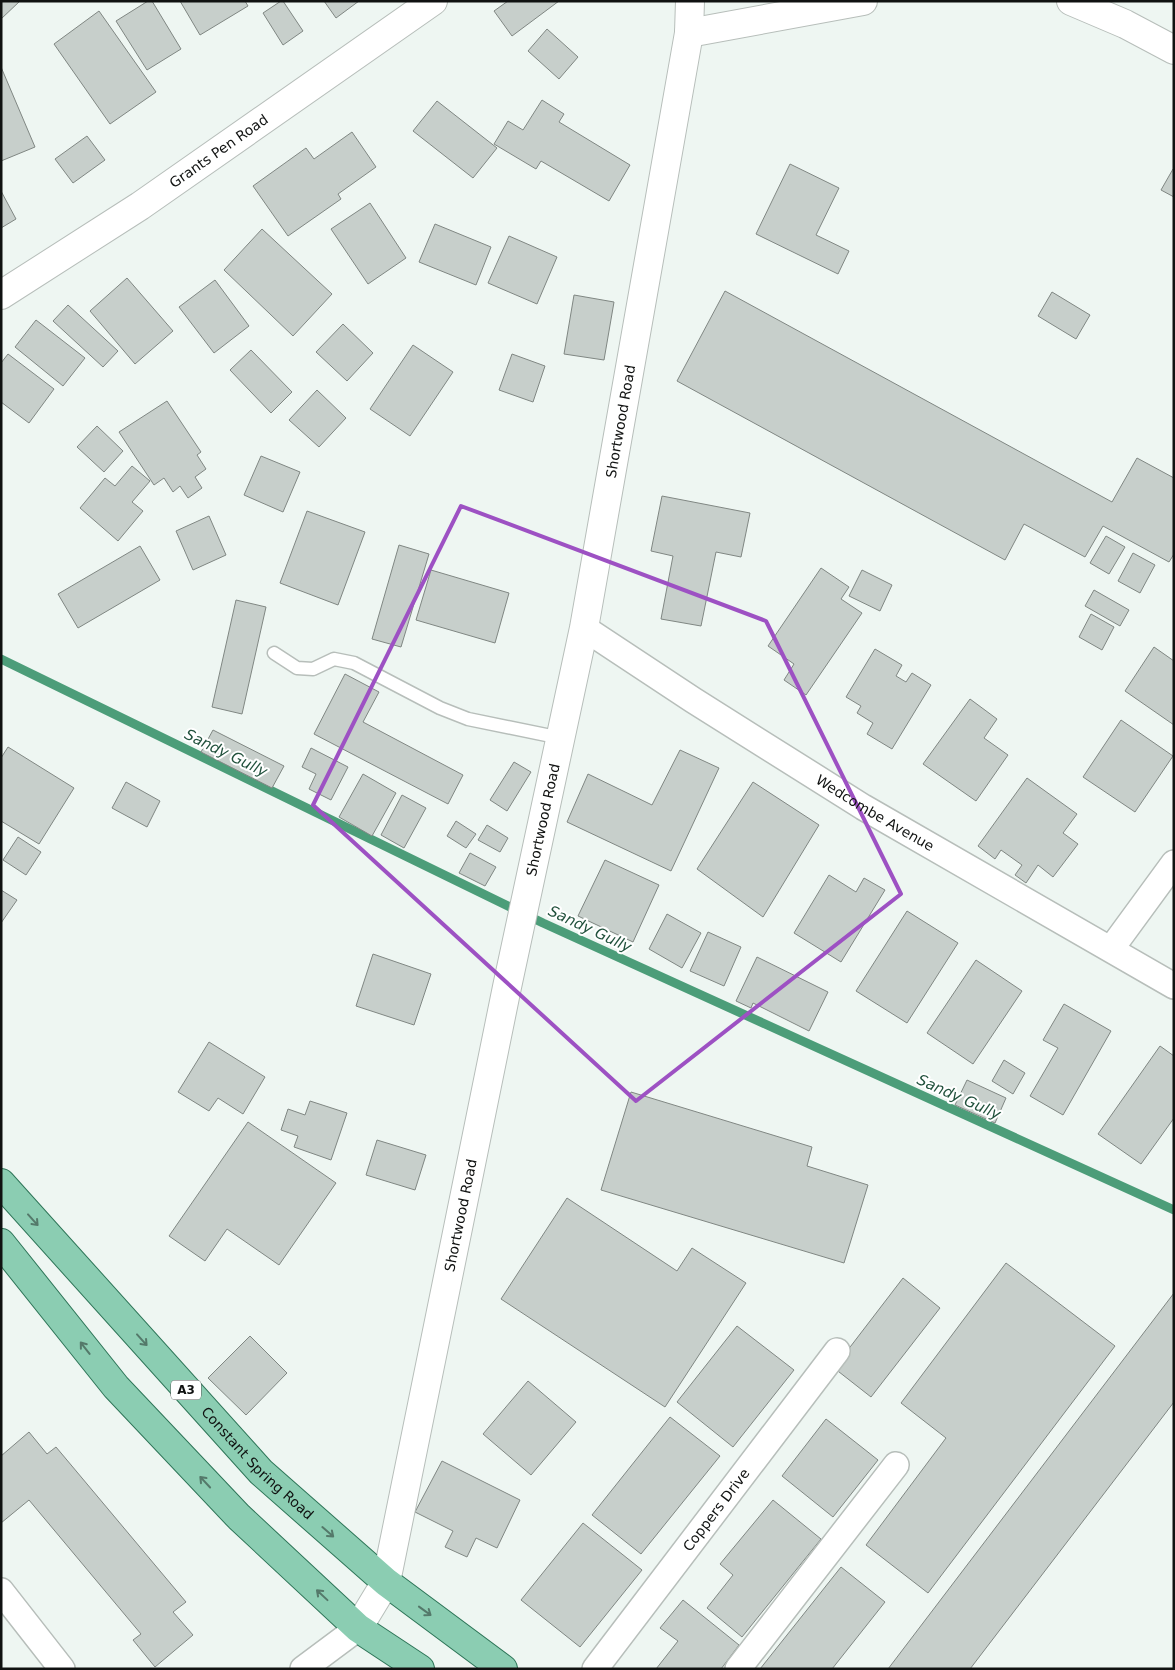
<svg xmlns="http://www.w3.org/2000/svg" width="1175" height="1670" font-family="'DejaVu Sans',sans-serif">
  <rect width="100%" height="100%" fill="#eef6f2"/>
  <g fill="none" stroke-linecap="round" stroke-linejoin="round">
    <path stroke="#4c9d79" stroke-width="9" d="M1 659 543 923 1174 1210"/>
  </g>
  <g fill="#c7cfcb" stroke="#808783">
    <path d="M1 1H20L1 19Z"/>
    <path d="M148 1H152L181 49 147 70 116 21Z"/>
    <path d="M180 1H245L248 6 200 35Z"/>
    <path d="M281 1H283L303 31 283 45 263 13Z"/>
    <path d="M324 1H359L336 18Z"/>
    <path d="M508 1H559L512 36 494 11Z"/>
    <path d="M99 11 156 92 110 124 54 44Z"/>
    <path d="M547 29 578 57 559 79 528 51Z"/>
    <path d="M1 67 35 147 1 161Z"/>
    <path d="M542 100 564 114 559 122 630 165 609 201 541 161 536 169 494 144 508 121 523 130Z"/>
    <path d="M437 101 497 148 473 178 413 131Z"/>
    <path d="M352 132 376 167 338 194 341 199 288 236 253 186 306 148 314 159Z"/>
    <path d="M87 136 105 160 73 183 55 159Z"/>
    <path d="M790 164 839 188 816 235 849 251 838 274 756 234Z"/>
    <path d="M1173 169H1174V197L1161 190Z"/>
    <path d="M1 191 16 219 1 228Z"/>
    <path d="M370 203 406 258 368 284 331 229Z"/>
    <path d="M435 224 491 247 476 285 419 262Z"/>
    <path d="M262 229 332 294 293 336 224 270Z"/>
    <path d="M509 236 557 257 537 304 488 283Z"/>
    <path d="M127 278 173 331 135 364 90 311Z"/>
    <path d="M215 280 249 326 214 353 179 307Z"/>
    <path d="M725 291 1112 502 1137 458 1174 478V554L1169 562 1103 526 1085 557 1024 524 1005 560 677 381Z"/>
    <path d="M1052 292 1090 315 1076 339 1038 316Z"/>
    <path d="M574 295 614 302 604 360 564 354Z"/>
    <path d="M68 305 118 351 103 367 53 321Z"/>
    <path d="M36 320 85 358 63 386 15 347Z"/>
    <path d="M343 324 373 353 347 381 316 352Z"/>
    <path d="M413 345 453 372 410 436 370 409Z"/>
    <path d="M251 350 292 392 271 413 230 370Z"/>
    <path d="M8 354 54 389 29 423 1 402V363Z"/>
    <path d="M512 354 545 366 533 402 499 390Z"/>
    <path d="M317 390 346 418 319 447 289 420Z"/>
    <path d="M167 401 201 452 197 455 206 469 195 477 202 488 188 498 180 486 173 492 164 478 154 485 119 432Z"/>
    <path d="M97 426 123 451 104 472 77 447Z"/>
    <path d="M261 456 300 472 283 512 244 495Z"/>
    <path d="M132 466 150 481 132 502 143 511 118 541 80 508 105 478 115 486Z"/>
    <path d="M662 496 750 513 741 557 716 552 701 626 661 619 673 556 651 551Z"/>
    <path d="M307 511 365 532 338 605 280 583Z"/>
    <path d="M209 516 226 555 193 570 176 531Z"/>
    <path d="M1106 536 1125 547 1109 574 1090 563Z"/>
    <path d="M399 545 429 554 401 647 372 639Z"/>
    <path d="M140 546 160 580 78 628 58 594Z"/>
    <path d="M1133 553 1155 565 1140 593 1118 581Z"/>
    <path d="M821 568 849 587 841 599 862 613 806 695 784 680 794 664 768 646Z"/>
    <path d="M431 570 509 593 495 643 416 620Z"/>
    <path d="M862 570 892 585 880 611 849 596Z"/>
    <path d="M1094 590 1129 610 1120 626 1085 606Z"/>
    <path d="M236 600 266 607 242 714 212 707Z"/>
    <path d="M1091 614 1114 627 1102 650 1079 637Z"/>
    <path d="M1154 647 1174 661V725L1125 691Z"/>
    <path d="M875 649 902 665 896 676 906 682 912 673 931 685 892 749 867 734 873 723 857 713 861 706 846 697Z"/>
    <path d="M345 674 379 692 363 722 463 775 448 804 314 734Z"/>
    <path d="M970 699 997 719 984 738 1008 755 976 801 923 764Z"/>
    <path d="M1121 720 1173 756 1135 812 1083 777Z"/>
    <path d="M213 730 284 766 272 788 201 752Z"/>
    <path d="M8 747 74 788 39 844 1 821V758Z"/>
    <path d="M311 748 348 767 331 800 309 789 316 774 302 767Z"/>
    <path d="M680 750 719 768 671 871 567 822 588 774 652 805Z"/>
    <path d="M514 762 531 772 507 811 490 800Z"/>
    <path d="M363 774 396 793 372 836 339 817Z"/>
    <path d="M1027 778 1077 814 1063 833 1078 844 1053 877 1038 865 1026 883 1015 875 1022 865 1001 850 995 859 978 846Z"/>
    <path d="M126 782 160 801 147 827 112 808Z"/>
    <path d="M753 782 819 825 763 917 697 869Z"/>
    <path d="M402 795 426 808 404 848 381 835Z"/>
    <path d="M456 821 476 834 466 848 447 836Z"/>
    <path d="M487 825 508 838 500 852 478 840Z"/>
    <path d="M18 837 41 852 26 875 3 860Z"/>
    <path d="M470 853 496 867 485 886 459 873Z"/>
    <path d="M605 860 659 885 633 942 578 916Z"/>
    <path d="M829 875 856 892 864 878 885 890 841 962 794 933Z"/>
    <path d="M1 890 17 900 1 923Z"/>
    <path d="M907 911 958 943 907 1023 856 991Z"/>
    <path d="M667 914 701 933 682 968 649 949Z"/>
    <path d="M708 932 741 947 724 986 690 971Z"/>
    <path d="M373 954 431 974 414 1025 356 1006Z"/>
    <path d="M757 957 828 992 809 1031 753 1003 751 1008 736 1001Z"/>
    <path d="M976 960 1022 991 973 1064 927 1033Z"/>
    <path d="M1064 1004 1111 1031 1063 1115 1030 1096 1058 1048 1043 1040Z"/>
    <path d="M209 1042 265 1077 243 1114 218 1098 209 1111 178 1092Z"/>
    <path d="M1160 1046 1174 1056V1118L1141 1164 1098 1134Z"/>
    <path d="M1004 1060 1025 1073 1013 1094 992 1081Z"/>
    <path d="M967 1080 1006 1098 995 1123 955 1105Z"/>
    <path d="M631 1092 812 1147 807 1166 868 1185 844 1263 601 1190Z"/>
    <path d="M310 1101 347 1113 331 1160 294 1147 298 1136 281 1130 288 1109 305 1115Z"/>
    <path d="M248 1122 336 1183 279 1265 227 1229 205 1261 169 1236Z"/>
    <path d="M377 1140 426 1155 415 1190 366 1175Z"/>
    <path d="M567 1198 677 1271 692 1248 746 1283 665 1407 501 1299Z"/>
    <path d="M1006 1263 1115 1346 928 1593 866 1545 946 1438 901 1403Z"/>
    <path d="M903 1278 940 1308 871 1397 834 1368Z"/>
    <path d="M1174 1293V1402L970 1669H888Z"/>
    <path d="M737 1326 794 1370 733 1447 677 1402Z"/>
    <path d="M250 1336 287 1373 246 1415 208 1378Z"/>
    <path d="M528 1381 576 1422 531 1475 483 1434Z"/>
    <path d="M670 1417 720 1456 641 1554 592 1515Z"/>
    <path d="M826 1419 878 1460 833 1517 782 1476Z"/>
    <path d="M29 1432 47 1454 56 1447 186 1602 173 1612 193 1635 155 1667 133 1640 141 1634 29 1500 1 1523V1456Z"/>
    <path d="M442 1461 520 1500 497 1548 476 1538 467 1557 445 1547 453 1531 415 1512Z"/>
    <path d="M773 1500 821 1539 742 1637 707 1608 733 1575 720 1564Z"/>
    <path d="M583 1523 642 1570 580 1647 521 1600Z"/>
    <path d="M841 1567 885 1602 832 1669H760Z"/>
    <path d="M683 1600 739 1645 721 1669H656L678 1641 660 1628Z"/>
  </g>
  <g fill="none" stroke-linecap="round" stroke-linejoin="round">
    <g stroke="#b7beba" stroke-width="15">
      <path id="service" d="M274 653 297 668 313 669 334 659 354 663 440 708 468 719 561 738"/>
    </g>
    <g stroke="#b7beba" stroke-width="28">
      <g id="minor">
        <path id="s1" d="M584 628 693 700 863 807 1174 986"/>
        <path d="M1111 949 1174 863"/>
        <path d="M1 1591 62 1669"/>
        <path d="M303 1669 358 1628"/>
        <path id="s2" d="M595 1669 837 1351"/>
        <path d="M738 1669 896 1465"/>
      </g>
    </g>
    <g stroke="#b7beba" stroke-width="30">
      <g id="tertiary">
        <path id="s3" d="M1 295 140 206 433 1"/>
      </g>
    </g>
    <g stroke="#b7beba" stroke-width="30">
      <g id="secondary">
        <path d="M1071 1 1125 24 1174 50"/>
        <path d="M689 33 863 1"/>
        <path id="s4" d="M358 1628 386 1582 507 987 584 628 689 33 690 1"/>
      </g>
    </g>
    <g stroke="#2e7558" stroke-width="30">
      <g id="primary">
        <path id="s5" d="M1 1183 261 1472 386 1582 503 1669"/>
        <path d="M1 1243 116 1387 239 1517 358 1628 420 1669"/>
      </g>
    </g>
    <use href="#service" stroke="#fff" stroke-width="12"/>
    <use href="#minor" stroke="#fff" stroke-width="25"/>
    <use href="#tertiary" stroke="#fff" stroke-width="28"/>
    <use href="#secondary" stroke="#fff" stroke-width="28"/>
    <use href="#primary" stroke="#8bcdb2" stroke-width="28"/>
  </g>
  <defs><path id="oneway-shaft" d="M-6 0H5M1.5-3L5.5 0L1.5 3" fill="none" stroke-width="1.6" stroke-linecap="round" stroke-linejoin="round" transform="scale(1.25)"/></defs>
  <g stroke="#54796a">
    <use href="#oneway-shaft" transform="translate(33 1220) rotate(48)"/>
    <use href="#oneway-shaft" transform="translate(142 1340) rotate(48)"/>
    <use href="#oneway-shaft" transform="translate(85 1348) rotate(-128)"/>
    <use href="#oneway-shaft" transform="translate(205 1482) rotate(-133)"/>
    <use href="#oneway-shaft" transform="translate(328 1532) rotate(41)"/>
    <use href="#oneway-shaft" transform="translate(322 1595) rotate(-137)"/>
    <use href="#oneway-shaft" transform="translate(425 1611) rotate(36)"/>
  </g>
  <path fill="none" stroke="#9d51c3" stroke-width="4" stroke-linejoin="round" d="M461 506 766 621 901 894 636 1101 313 805Z"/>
  <g text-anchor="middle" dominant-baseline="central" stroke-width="4" stroke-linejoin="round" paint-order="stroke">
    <rect fill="#fff" stroke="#585958" stroke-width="1" x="171" y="1380.5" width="30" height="19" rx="4"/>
    <g font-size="12" font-weight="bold" fill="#101211">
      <text x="186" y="1390">A3</text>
    </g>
    <g font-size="14" fill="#101211" stroke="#fff">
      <text stroke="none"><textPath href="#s3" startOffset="261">Grants Pen Road</textPath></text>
      <text stroke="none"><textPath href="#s4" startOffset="1238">Shortwood Road</textPath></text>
      <text stroke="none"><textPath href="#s1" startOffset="345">Wedcombe Avenue</textPath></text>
      <text stroke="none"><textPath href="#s4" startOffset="832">Shortwood Road</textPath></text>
      <text stroke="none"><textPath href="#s4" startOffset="428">Shortwood Road</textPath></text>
      <text stroke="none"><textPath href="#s5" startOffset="380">Constant Spring Road</textPath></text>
      <text stroke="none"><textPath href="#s2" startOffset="200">Coppers Drive</textPath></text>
    </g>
    <g font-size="15" font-style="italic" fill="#21513c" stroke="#fff">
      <text transform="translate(226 753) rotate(26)">Sandy Gully</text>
      <text transform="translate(590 929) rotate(25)">Sandy Gully</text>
      <text transform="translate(959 1097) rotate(24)">Sandy Gully</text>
    </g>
  </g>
  <rect width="1175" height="1670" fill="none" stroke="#101211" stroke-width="5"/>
</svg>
